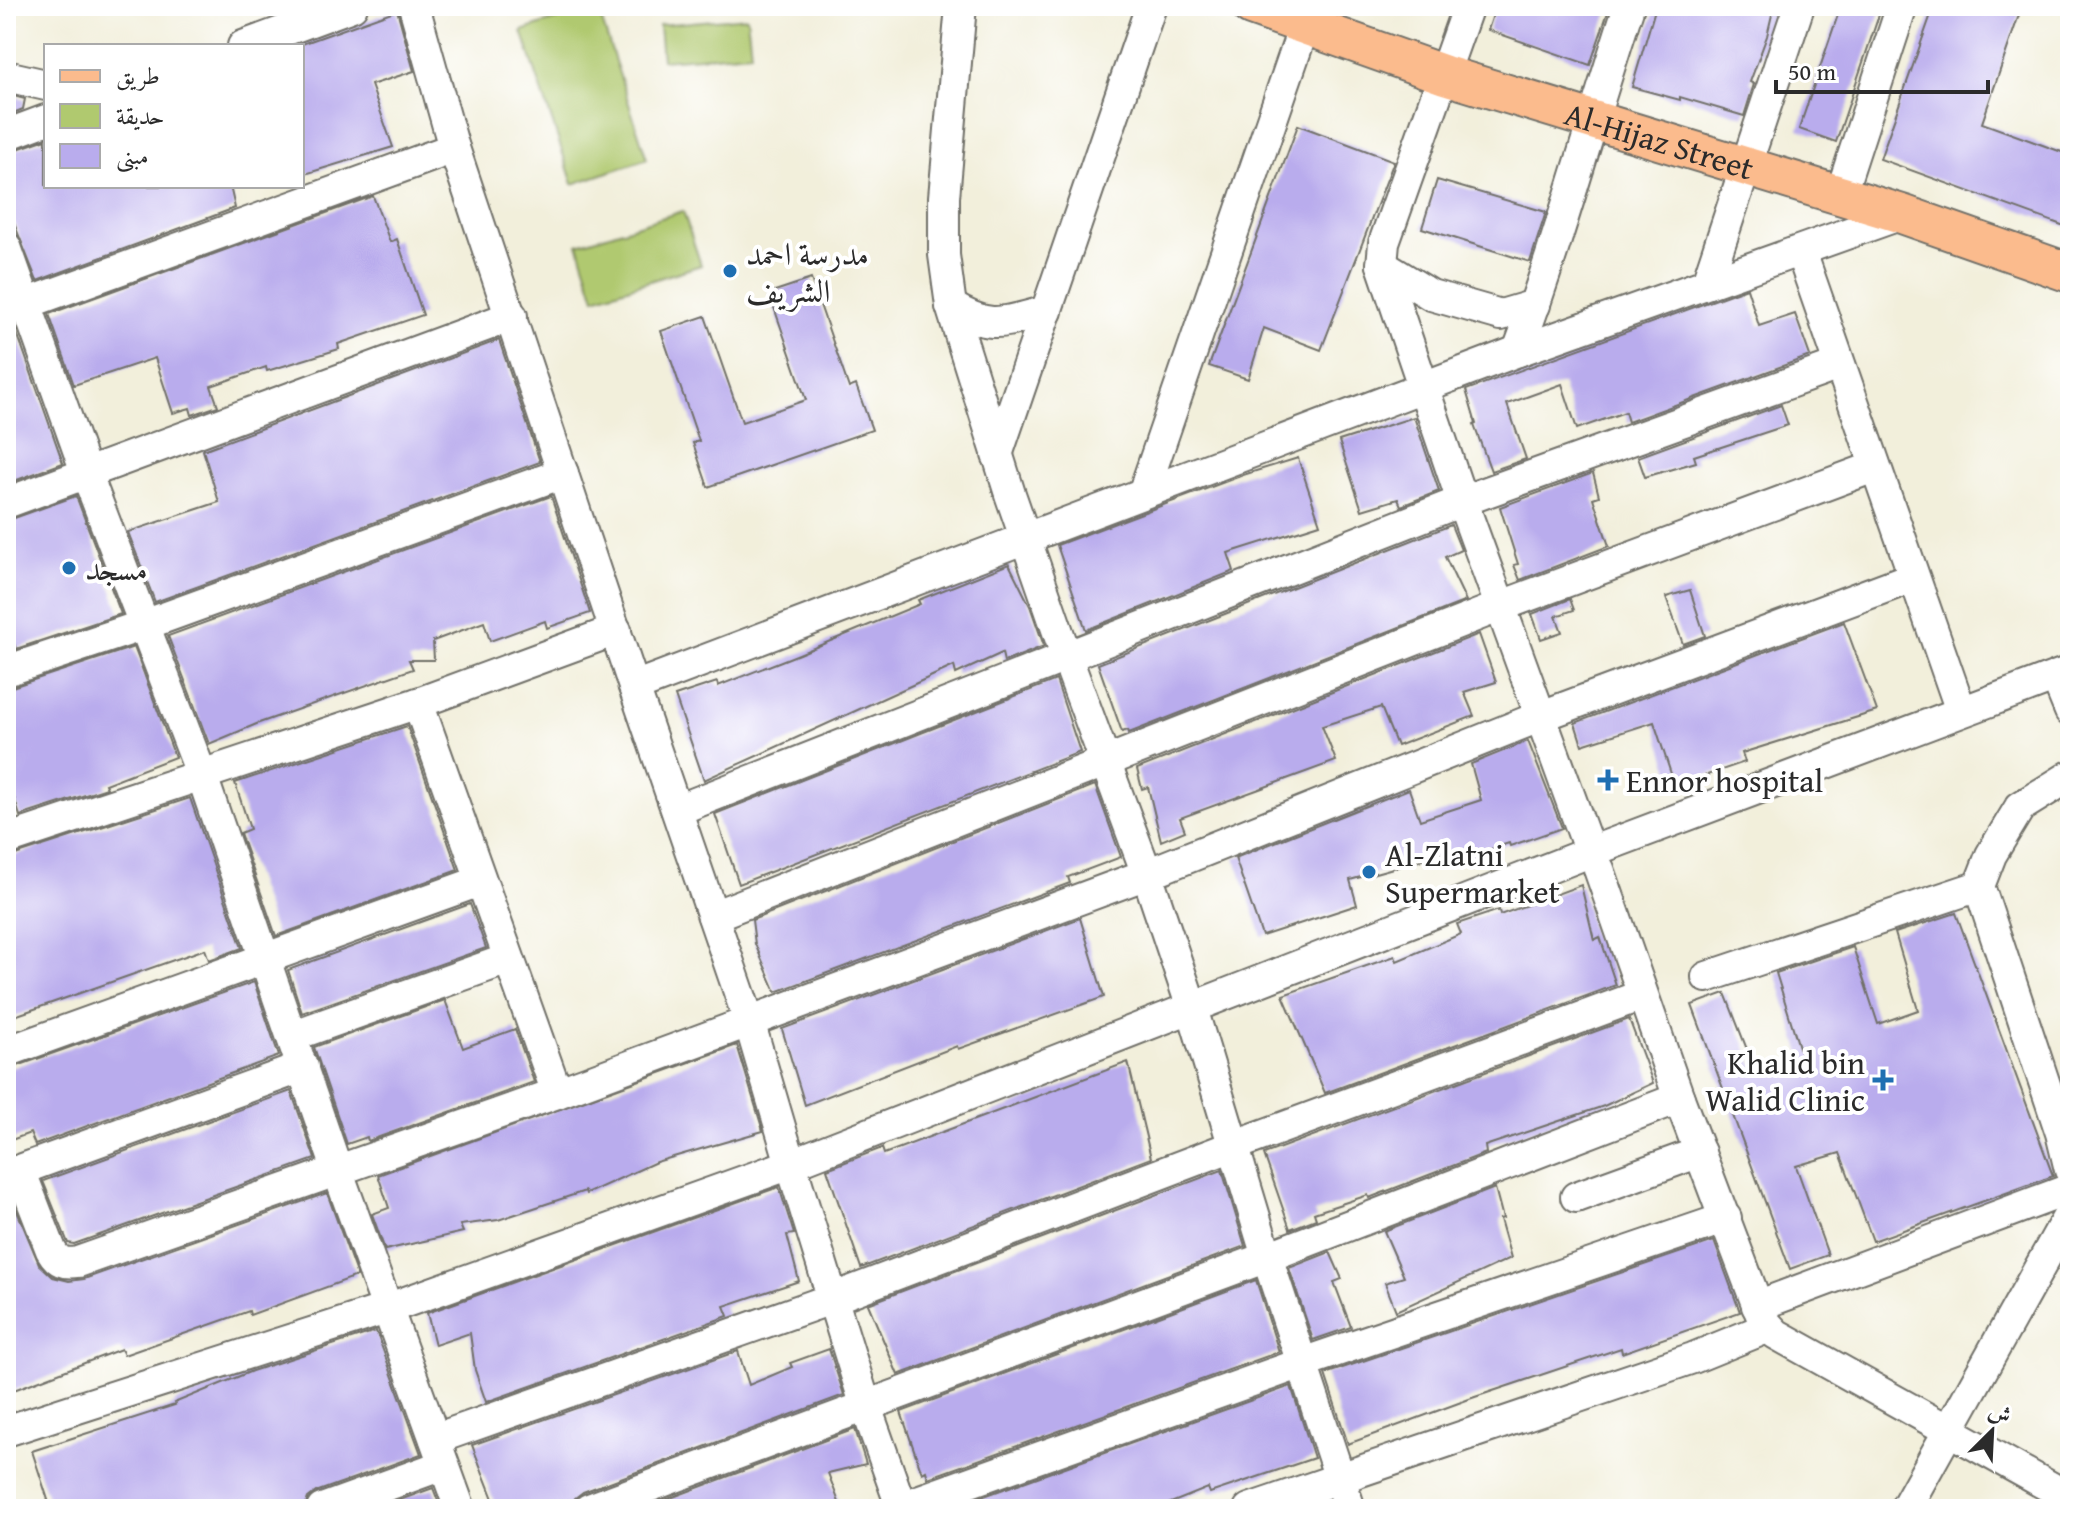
<svg xmlns="http://www.w3.org/2000/svg" width="2076" height="1515" font-family="'Gentium Book Plus',Amiri,serif">
  <rect width="100%" height="100%" fill="#fff"/>
  <filter id="ink" filterUnits="userSpaceOnUse"><feTurbulence type="fractalNoise" baseFrequency=".0125" numOctaves="2"/><feDisplacementMap in="SourceGraphic" scale="16" xChannelSelector="R" yChannelSelector="G"/><feConvolveMatrix kernelMatrix="1 2 1 2 8 2 1 2 1" color-interpolation-filters="sRGB"/></filter>
  <filter id="wash" filterUnits="userSpaceOnUse"><feTurbulence type="fractalNoise" baseFrequency=".006" numOctaves="4" result="noise"/><feDisplacementMap in="SourceGraphic" scale="32" xChannelSelector="R" yChannelSelector="G"/><feGaussianBlur stdDeviation="1.8" result="paint"/><feColorMatrix in="noise" values="0 0 0 0 0 0 0 0 0 0 0 0 0 0 0 0 0 1.4 0 .05"/><feComposite in="paint" operator="in"/></filter>
  <g filter="url(#wash)">
    <rect width="100%" height="100%" fill="#f2efdb"/>
    <g fill="#b0c96f" stroke="#6e7a4d" stroke-width="2">
      <path d="M597 6 647 159 573 184 522 31Z"/>
      <path d="M747 17 751 53 662 60 659 25Z"/>
      <path d="M683 211 701 265 595 298 578 244Z"/>
    </g>
    <g id="blocks">
      <g fill="#b9aced">
        <path d="M1496 6H1610L1590 65 1488 30Z"/>
        <path d="M1656 6H1774L1767 36 1750 82 1754 84 1744 116 1680 97V100L1632 87Z"/>
        <path d="M1841 6H1882L1836 142 1799 129Z"/>
        <path d="M1934 6H2022L1982 123 2070 155V228L1880 159Z"/>
        <path d="M397 10 414 71 371 85 393 147 302 175V44Z"/>
        <path d="M6 94 25 99 23 109 6 116Z"/>
        <path d="M1298 125 1394 161 1321 350 1264 328 1248 379 1209 366Z"/>
        <path d="M46 139V186H230L235 208 37 281 6 203V153Z"/>
        <path d="M1437 180 1546 212 1530 262 1422 228Z"/>
        <path d="M373 196 390 242 397 239 423 315 338 344 339 349 267 371 266 367 211 386 218 406 192 415 190 408 173 413 155 358 74 385 49 314Z"/>
        <path d="M811 279 849 388 856 385 872 430 708 487 693 443 699 441 661 331 705 316 742 422 806 400 769 293Z"/>
        <path d="M1747 288 1759 326 1795 314 1810 356 1628 422 1625 412 1577 429 1562 384 1507 404 1526 459 1491 471 1474 425 1476 424 1466 390Z"/>
        <path d="M15 327 63 463 6 484V329Z"/>
        <path d="M499 340 540 462 155 602 128 532 219 502 203 450Z"/>
        <path d="M1781 405 1788 425 1694 456 1696 462 1645 477 1638 457Z"/>
        <path d="M1414 417 1439 491 1401 506 1398 499 1362 510 1339 441Z"/>
        <path d="M1298 458 1320 524 1228 553 1234 571 1086 630 1057 545 1243 475Z"/>
        <path d="M1593 473 1599 496 1593 498 1609 546 1520 580 1514 565 1518 564 1500 507Z"/>
        <path d="M76 496 121 614 16 649 6 622V521Z"/>
        <path d="M551 496 590 613 547 628 545 621 490 641 484 622 433 641 434 660H409L413 669 259 723 209 744 168 636Z"/>
        <path d="M1451 525 1461 550 1445 557 1466 601 1129 733 1128 730 1122 732 1098 664Z"/>
        <path d="M1009 564 1030 606 1044 646 1004 662 1002 653 956 674 954 666 704 780 675 696 717 682 718 686 799 654 920 604 918 600Z"/>
        <path d="M1690 590 1705 636 1683 644 1666 597Z"/>
        <path d="M1570 599 1574 610 1556 616 1562 632 1541 639 1532 614Z"/>
        <path d="M1844 622 1877 711 1742 753 1745 762 1675 786 1654 722 1582 745 1575 723Z"/>
        <path d="M1479 634 1496 682 1464 692 1474 716 1397 746 1381 707 1322 726 1336 761 1180 818 1185 831 1161 841 1148 787 1142 789 1137 769Z"/>
        <path d="M134 647 175 757 105 784 107 788 20 816 6 772V689Z"/>
        <path d="M1056 680 1080 752 739 884 715 814Z"/>
        <path d="M407 726 458 870 276 936 240 833 250 829 235 783Z"/>
        <path d="M1528 741 1562 828 1510 846 1509 843 1443 865 1440 855 1350 880 1357 905 1262 936 1235 858 1409 789 1420 820 1481 800 1471 764Z"/>
        <path d="M1095 785 1121 857 1068 877 1070 883 776 992 755 944 752 920Z"/>
        <path d="M190 798 242 948 209 960 205 949 6 1019V858Z"/>
        <path d="M1581 885 1594 940 1600 937 1616 985 1325 1093 1283 995 1395 956 1397 961 1461 934 1457 924 1499 910 1500 915Z"/>
        <path d="M470 904 486 948 302 1013 288 970Z"/>
        <path d="M1956 913 2053 1176 1873 1241 1840 1153 1796 1166 1828 1255 1790 1269 1692 1005 1725 993 1757 1075 1803 1060 1776 973 1853 947 1878 1024 1918 1010 1895 933Z"/>
        <path d="M1080 918 1104 997 958 1049 957 1046 805 1105 782 1029Z"/>
        <path d="M254 982 279 1056 35 1145 30 1133 6 1142V1070Z"/>
        <path d="M445 1000 463 1048 515 1029 534 1082 368 1141 367 1137 347 1144 314 1047Z"/>
        <path d="M1629 1019 1653 1083 1604 1106 1485 1146 1486 1153 1369 1198 1368 1195 1314 1213 1316 1219 1290 1229 1264 1154Z"/>
        <path d="M737 1045 763 1131 656 1162 586 1194 585 1191 498 1220 460 1225 463 1232 385 1250 372 1214 389 1208 378 1175Z"/>
        <path d="M1128 1062 1151 1158 861 1268 827 1169 882 1148 884 1154Z"/>
        <path d="M291 1091 315 1159 74 1244 68 1243 43 1181Z"/>
        <path d="M1222 1170 1245 1246 898 1375 868 1304Z"/>
        <path d="M779 1187 794 1234 787 1235 799 1281 724 1306 728 1316 486 1402 475 1370 470 1333 435 1345 427 1313Z"/>
        <path d="M1495 1188 1503 1218 1500 1219 1511 1258 1396 1311 1385 1283 1404 1277 1384 1231Z"/>
        <path d="M9 1192 39 1264 53 1277 69 1281 84 1279 327 1193 357 1276 250 1315 249 1311 124 1355 121 1349 6 1393V1193Z"/>
        <path d="M1714 1241 1740 1312 1622 1353 1621 1348 1472 1398 1348 1444 1325 1374Z"/>
        <path d="M1330 1252 1342 1279 1334 1282 1351 1327 1313 1340 1289 1268Z"/>
        <path d="M1256 1280 1279 1352 928 1478 926 1471 922 1473 901 1412Z"/>
        <path d="M376 1331 421 1454 316 1492 308 1498 304 1509H264L262 1500 229 1509H51L32 1451 175 1405 174 1403 252 1371Z"/>
        <path d="M829 1349 844 1395 583 1492 575 1498 571 1509H497L472 1445 738 1351 749 1385 792 1367 790 1363Z"/>
        <path d="M1291 1386 1314 1458 1210 1493 1208 1488 1156 1509H948Z"/>
        <path d="M855 1429 866 1464 828 1473 840 1505 823 1509H641Z"/>
        <path d="M433 1488 441 1509H375Z"/>
      </g>
    </g>
  </g>
  <g filter="url(#ink)">
    <use href="#blocks" fill-opacity="0" stroke="#717069" stroke-width="2"/>
    <g fill="none" stroke-linecap="round" stroke-linejoin="round">
      <g stroke="#717069" stroke-width="34">
        <g id="minor">
          <path d="M414 6 454 148 634 687 749 1021 791 1164 866 1407 902 1509"/>
          <path d="M961 6 944 197V255L951 306 1010 494 1067 658 1147 874 1191 1005 1267 1257 1350 1509"/>
          <path d="M1468 6 1384 243 1382 265 1462 501 1590 852"/>
          <path d="M243 46 352 6"/>
          <path d="M6 76 46 85"/>
          <path d="M6 135 46 120"/>
          <path d="M1840 196 1902 6"/>
          <path d="M6 247 87 475 202 776 338 1172 460 1509"/>
          <path d="M1801 252 1961 711"/>
          <path d="M1382 265 1431 295 1501 315 1535 305"/>
          <path d="M1707 283 1799 6"/>
          <path d="M951 306C991 331 1004 322 1047 311"/>
          <path d="M6 311 454 148"/>
          <path d="M1518 351C1560 238 1591 121 1629 6"/>
          <path d="M997 455 1151 6"/>
          <path d="M1144 491 1311 6"/>
          <path d="M6 503 512 316"/>
          <path d="M6 671 144 625 563 473"/>
          <path d="M2056 677 2070 711"/>
          <path d="M634 687 1518 351 1902 214"/>
          <path d="M418 703 557 1093"/>
          <path d="M2070 776 2020 807 1991 855 1979 886 2061 1133 2070 1170"/>
          <path d="M677 810 1462 501 1839 365"/>
          <path d="M6 840 418 703 616 630"/>
          <path d="M1599 869 1679 1098 1763 1320 1776 1334 2070 1498"/>
          <path d="M713 916 1501 606 1874 467"/>
          <path d="M1707 977 1979 886"/>
          <path d="M292 1036 508 959"/>
          <path d="M6 1052 480 881"/>
          <path d="M20 1170 51 1250C58 1262 64 1264 78 1262L557 1093 1147 874 1539 717 1913 577"/>
          <path d="M6 1175 303 1067"/>
          <path d="M1576 1197 1700 1152"/>
          <path d="M1757 1306 2070 1189"/>
          <path d="M6 1431 389 1308 791 1164 1590 852 2070 671"/>
          <path d="M435 1439 834 1298 1233 1146 1642 995"/>
          <path d="M322 1509 443 1465"/>
          <path d="M589 1509 1267 1257 1679 1098"/>
          <path d="M895 1509 1302 1363 1726 1218"/>
          <path d="M1249 1509 1693 1358 1769 1327"/>
          <path d="M1905 1509 2070 1213"/>
        </g>
      </g>
      <g stroke="#717069" stroke-width="42">
        <g id="major">
          <path id="s1" d="M1251 6 1445 75 1902 214 2070 273"/>
        </g>
      </g>
      <use href="#minor" stroke="#fff" stroke-width="30"/>
      <use href="#major" stroke="#fbbb8d" stroke-width="38"/>
    </g>
  </g>
  <g fill="#1f6fb2" stroke="#fff" stroke-width="3">
    <circle cx="730" cy="271" r="8"/>
    <circle cx="69" cy="568" r="8"/>
    <path d="M1604 768h8v8h8v8h-8v8h-8v-8h-8v-8h8z"/>
    <circle cx="1369" cy="872" r="8"/>
    <path d="M1879 1068h8v8h8v8h-8v8h-8v-8h-8v-8h8z"/>
  </g>
  <g text-anchor="middle" dominant-baseline="central" stroke-width="8" stroke-linejoin="round" paint-order="stroke">
    <g font-size="32" fill="#2b2b2b" stroke="#fff">
      <text stroke="none"><textPath href="#s1" startOffset="430">Al-Hijaz Street</textPath></text>
    </g>
    <g font-size="32" fill="#2b2b2b" stroke="#fff" text-anchor="start">
      <text x="746" y="253">مدرسة احمد<tspan x="746" dy="37">الشريف</tspan></text>
      <text x="85" y="568">مسجد</text>
      <text x="1626" y="780">Ennor hospital</text>
      <text x="1385" y="854">Al-Zlatni<tspan x="1385" dy="37">Supermarket</tspan></text>
      <text x="1865" y="1062" text-anchor="end">Khalid bin<tspan x="1865" dy="37">Walid Clinic</tspan></text>
    </g>
  </g>
  <rect width="2076" height="1515" fill="none" stroke="#fff" stroke-width="32"/>
  <rect x="44" y="44" width="260" height="144" fill="#ffffff" stroke="#aaaaaa" stroke-width="2"/>
  <rect x="60" y="70" width="40" height="12" fill="#fbbb8d" stroke="#aaaaaa" stroke-width="2"/>
  <text x="116" y="84" font-size="24" fill="#2b2b2b">طريق</text>
  <rect x="60" y="104" width="40" height="24" fill="#b0c96f" stroke="#aaaaaa" stroke-width="2"/>
  <text x="116" y="124" font-size="24" fill="#2b2b2b">حديقة</text>
  <rect x="60" y="144" width="40" height="24" fill="#b9aced" stroke="#aaaaaa" stroke-width="2"/>
  <text x="116" y="164" font-size="24" fill="#2b2b2b">مبنى</text>
  <g transform="translate(1992 1431) rotate(24)" stroke="#ffffff" stroke-width="6" paint-order="stroke">
  <path d="M0-6L14 30L0 20L-14 30Z" fill="#2b2b2b"/>
  <text y="-12" font-size="22" font-weight="bold" text-anchor="middle" fill="#2b2b2b">ش</text>
  </g>
  <path d="M1776 80v12h212v-12" fill="none" stroke="#2b2b2b" stroke-width="4"/>
  <text x="1788" y="80" font-size="24" fill="#2b2b2b" stroke="#ffffff" stroke-width="6" paint-order="stroke">50 m</text>
</svg>
